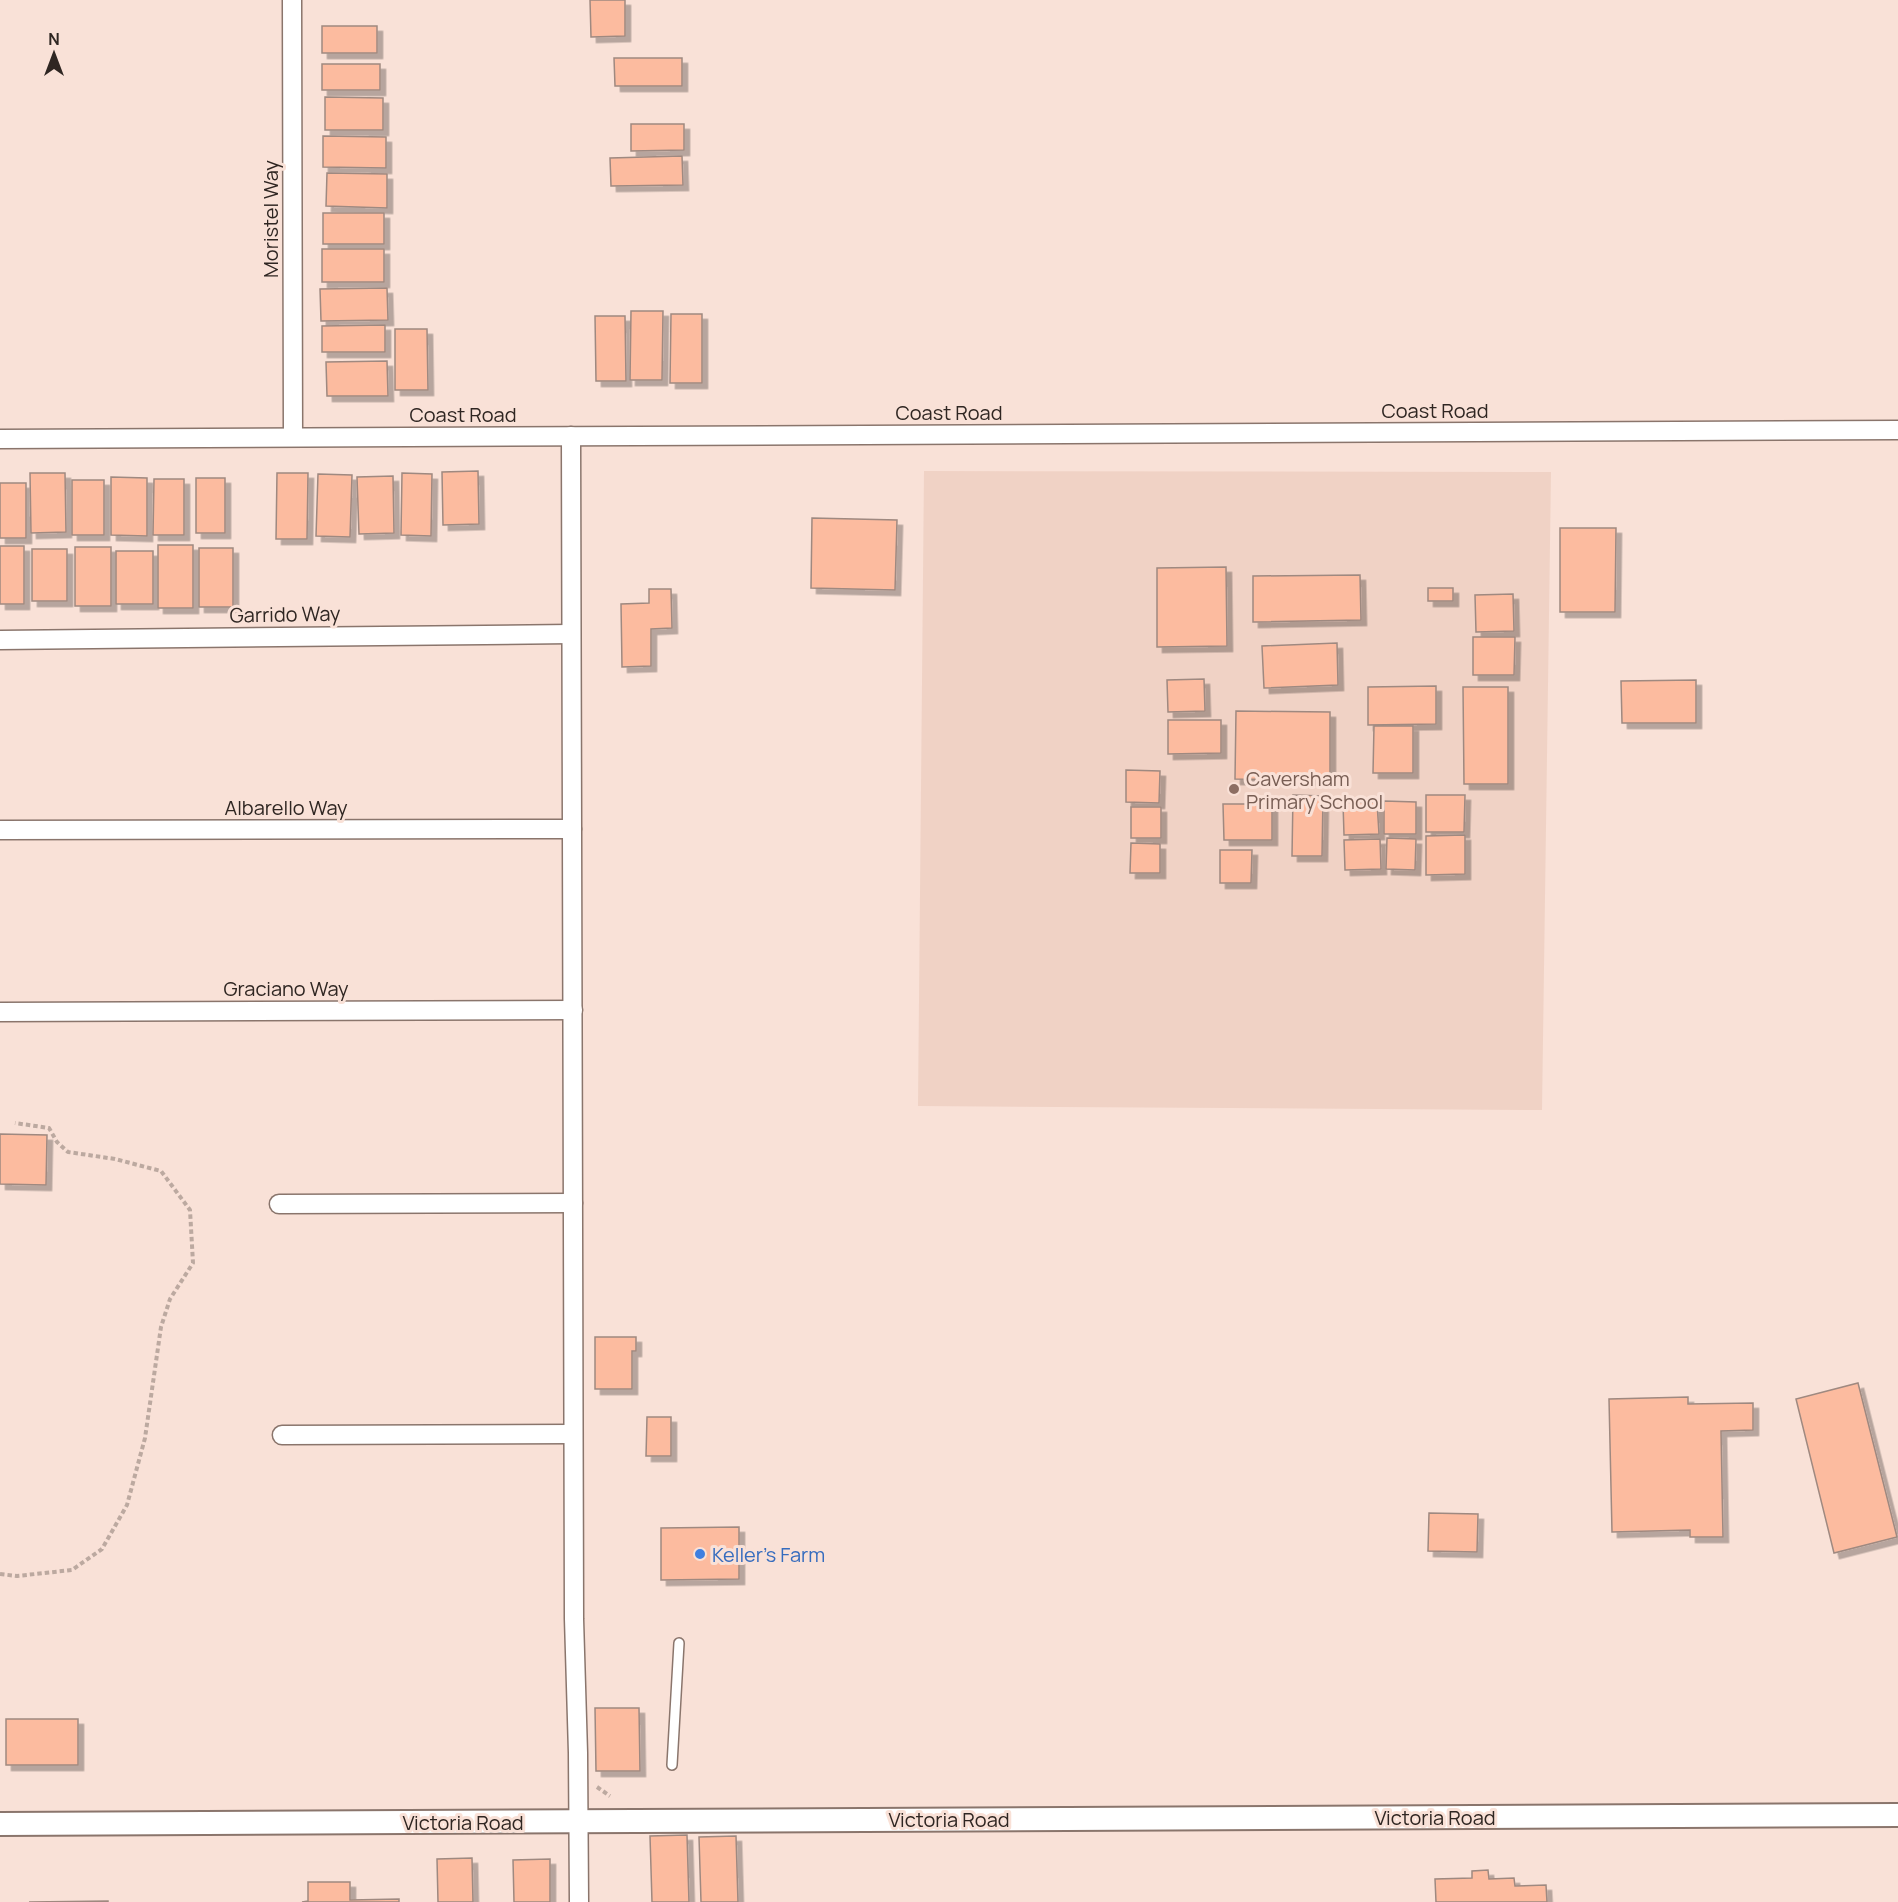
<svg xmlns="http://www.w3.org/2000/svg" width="1898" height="1902" font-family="Manrope,sans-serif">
  <defs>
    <filter id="shadow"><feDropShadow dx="5.5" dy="5.5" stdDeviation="0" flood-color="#0004"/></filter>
  </defs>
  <rect width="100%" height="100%" fill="#f9e1d7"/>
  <path fill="#f0d2c5" d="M924 471 1551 472 1542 1110 918 1106Z"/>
  <g fill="#fcbb9f" stroke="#9f8980" stroke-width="1.5" filter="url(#shadow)">
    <path d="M590 0H625V36L591 37Z"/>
    <rect x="322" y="26" width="55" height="27"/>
    <path d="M614 58H682V86H615Z"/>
    <rect x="322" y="64" width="58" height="26"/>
    <path d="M325 97 383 98V130H325Z"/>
    <path d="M631 124H684V150L631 151Z"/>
    <path d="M323 136 386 137V168L323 167Z"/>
    <path d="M682 156 683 185 611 186 610 158Z"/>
    <path d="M327 173 387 174V208L326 206Z"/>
    <rect x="323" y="213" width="61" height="31"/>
    <rect x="322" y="249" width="62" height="33"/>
    <path d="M387 288 388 320 321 321 320 289Z"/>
    <path d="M631 311H663L662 380H630Z"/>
    <path d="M671 314H702V383H670Z"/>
    <path d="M595 316H625L626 381H596Z"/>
    <path d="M385 325V352H322V326Z"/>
    <path d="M395 329H427L428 390H395Z"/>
    <path d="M387 361 388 396H327L326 362Z"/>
    <path d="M478 471 479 524 443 525 442 472Z"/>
    <path d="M30 473H65L66 532 31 533Z"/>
    <path d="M277 473H308L307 539H276Z"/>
    <path d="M402 473 432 474 431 536 401 535Z"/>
    <path d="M318 474 352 475 350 537 316 536Z"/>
    <path d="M393 476 394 533 359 534 357 477Z"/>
    <path d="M111 477 147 478V536L111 535Z"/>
    <rect x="196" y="478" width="29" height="55"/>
    <path d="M154 479H184V535H153Z"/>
    <rect x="72" y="480" width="32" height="55"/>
    <rect x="0" y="483" width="26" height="55"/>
    <path d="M812 518 897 520 895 590 811 588Z"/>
    <path d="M1560 528H1616L1615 612H1560Z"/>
    <rect x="158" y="545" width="35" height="63"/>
    <rect x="0" y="546" width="24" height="58"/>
    <rect x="75" y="547" width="36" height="59"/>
    <rect x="199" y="548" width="34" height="59"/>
    <rect x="32" y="549" width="35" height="52"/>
    <rect x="116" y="551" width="37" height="53"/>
    <path d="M1226 567 1227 646 1157 647V568Z"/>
    <path d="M1360 575 1361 620 1253 622V576Z"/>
    <rect x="1428" y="588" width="25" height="13"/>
    <path d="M649 589H671L672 628 651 629V666L622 667 621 604 649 603Z"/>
    <path d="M1513 594 1514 631 1476 632 1475 595Z"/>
    <path d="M1473 637H1515L1514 675H1473Z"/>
    <path d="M1337 643 1338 685 1264 688 1262 646Z"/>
    <path d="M1204 679 1205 711 1168 712 1167 680Z"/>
    <path d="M1696 680V723H1622L1621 681Z"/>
    <path d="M1436 686V724L1368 725V687Z"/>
    <path d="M1463 687H1508V784H1464Z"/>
    <path d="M1236 711 1330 712V780L1235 779Z"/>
    <path d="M1168 720H1221V753L1168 754Z"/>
    <path d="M1374 726H1413V773H1373Z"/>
    <path d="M1126 770 1160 771 1159 803 1126 802Z"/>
    <path d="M1293 795 1323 796 1322 856H1292Z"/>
    <path d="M1426 795H1465L1464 832H1426Z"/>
    <path d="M1384 801 1416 802V834H1384Z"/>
    <path d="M1377 802 1379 834 1344 835 1343 803Z"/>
    <path d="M1223 804H1272V840H1224Z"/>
    <rect x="1131" y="807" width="30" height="31"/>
    <path d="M1465 835V874L1426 875V836Z"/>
    <path d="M1387 838 1416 839 1415 870 1386 869Z"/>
    <path d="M1380 839 1381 869 1345 870 1344 840Z"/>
    <path d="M1131 843 1160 844V873H1130Z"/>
    <path d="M1220 850H1252L1251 883H1220Z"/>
    <path d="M0 1134 47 1135 46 1185 0 1184Z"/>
    <path d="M595 1337H636V1351H632V1389H595Z"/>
    <path d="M1858 1383 1897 1537 1834 1553 1796 1399Z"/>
    <path d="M1688 1397V1404L1753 1403V1430L1721 1431 1723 1537H1690V1530L1612 1532 1609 1399Z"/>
    <path d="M647 1417H671V1456H646Z"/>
    <path d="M1429 1513 1478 1514 1477 1552 1428 1551Z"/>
    <path d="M739 1527V1579L661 1580V1528Z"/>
    <path d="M595 1708H639L640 1771H596Z"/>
    <rect x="6" y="1719" width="72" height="46"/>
    <path d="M687 1835 689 1902H652L650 1836Z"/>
    <path d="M736 1836 738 1902H701L699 1837Z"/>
    <path d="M472 1858 473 1902H438L437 1859Z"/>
    <path d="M550 1859V1902H514L513 1860Z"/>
    <path d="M1488 1870 1489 1879 1514 1878 1515 1886 1546 1885 1547 1902H1436L1435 1879 1472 1878V1871Z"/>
    <path d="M308 1882H350V1900L399 1899V1902H302L308 1901Z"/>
    <path d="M108 1901V1902H29Z"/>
  </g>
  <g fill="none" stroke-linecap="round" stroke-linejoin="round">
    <g stroke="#8a756c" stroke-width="12">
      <path id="service" d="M672 1765 679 1643"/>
    </g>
    <g stroke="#8a756c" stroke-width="21">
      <g id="minor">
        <path d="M292 0 293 437"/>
        <path d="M571 436 574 1619 578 1753 579 1902"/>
        <path d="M0 439 1898 430"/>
        <path d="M0 640 571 634"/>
        <path d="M0 830 572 829"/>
        <path d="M0 1012 573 1010"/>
        <path d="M279 1204 573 1203"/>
        <path d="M282 1435 573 1434"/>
      </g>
    </g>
    <g stroke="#8a756c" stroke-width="26">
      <path id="tertiary" d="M0 1824 1898 1815"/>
    </g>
    <g stroke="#bca9a0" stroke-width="4" stroke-dasharray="4.5 3" stroke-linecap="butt">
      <path d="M0 1574 17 1576 72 1570 102 1549 127 1505 145 1438 161 1327 170 1299 193 1263 190 1210 161 1171 115 1159 68 1152 57 1142 49 1128 15 1123"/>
      <path d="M597 1787 610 1796"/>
    </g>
    <use href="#service" stroke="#fff" stroke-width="9"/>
    <use href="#minor" stroke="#fff" stroke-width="18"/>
    <use href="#tertiary" stroke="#fff" stroke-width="22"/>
  </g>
  <circle fill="#8d6e63" stroke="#f9e1d7" stroke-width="2" cx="1234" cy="789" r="6"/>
  <circle fill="#3f7fe0" stroke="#f9e1d7" stroke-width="2" cx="700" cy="1554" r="6"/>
  <g text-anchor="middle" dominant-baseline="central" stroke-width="6" stroke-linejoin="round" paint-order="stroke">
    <g font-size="20" fill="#2f2622" stroke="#f9e1d7">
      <text transform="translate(270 219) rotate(-90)">Moristel Way</text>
      <text x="1435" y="410">Coast Road</text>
      <text x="949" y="412">Coast Road</text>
      <text x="463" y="414">Coast Road</text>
      <text transform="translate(285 614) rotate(-1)">Garrido Way</text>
      <text x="286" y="807">Albarello Way</text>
      <text x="286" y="988">Graciano Way</text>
      <text x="1435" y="1817">Victoria Road</text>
      <text x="949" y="1819">Victoria Road</text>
      <text x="463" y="1822">Victoria Road</text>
    </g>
    <g font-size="20" fill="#785e54" stroke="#f9e1d7" text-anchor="start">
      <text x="1246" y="778">Caversham<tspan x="1246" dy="23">Primary School</tspan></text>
    </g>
    <g font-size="20" fill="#366cbe" stroke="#f9e1d7" text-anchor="start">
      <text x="712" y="1554">Keller’s Farm</text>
    </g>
  </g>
  <g transform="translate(54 54)" stroke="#f9e1d7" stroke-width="4.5" paint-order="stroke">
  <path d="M0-4.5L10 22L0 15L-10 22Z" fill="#2f2622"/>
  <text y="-9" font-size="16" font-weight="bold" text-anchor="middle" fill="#2f2622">N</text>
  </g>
</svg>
